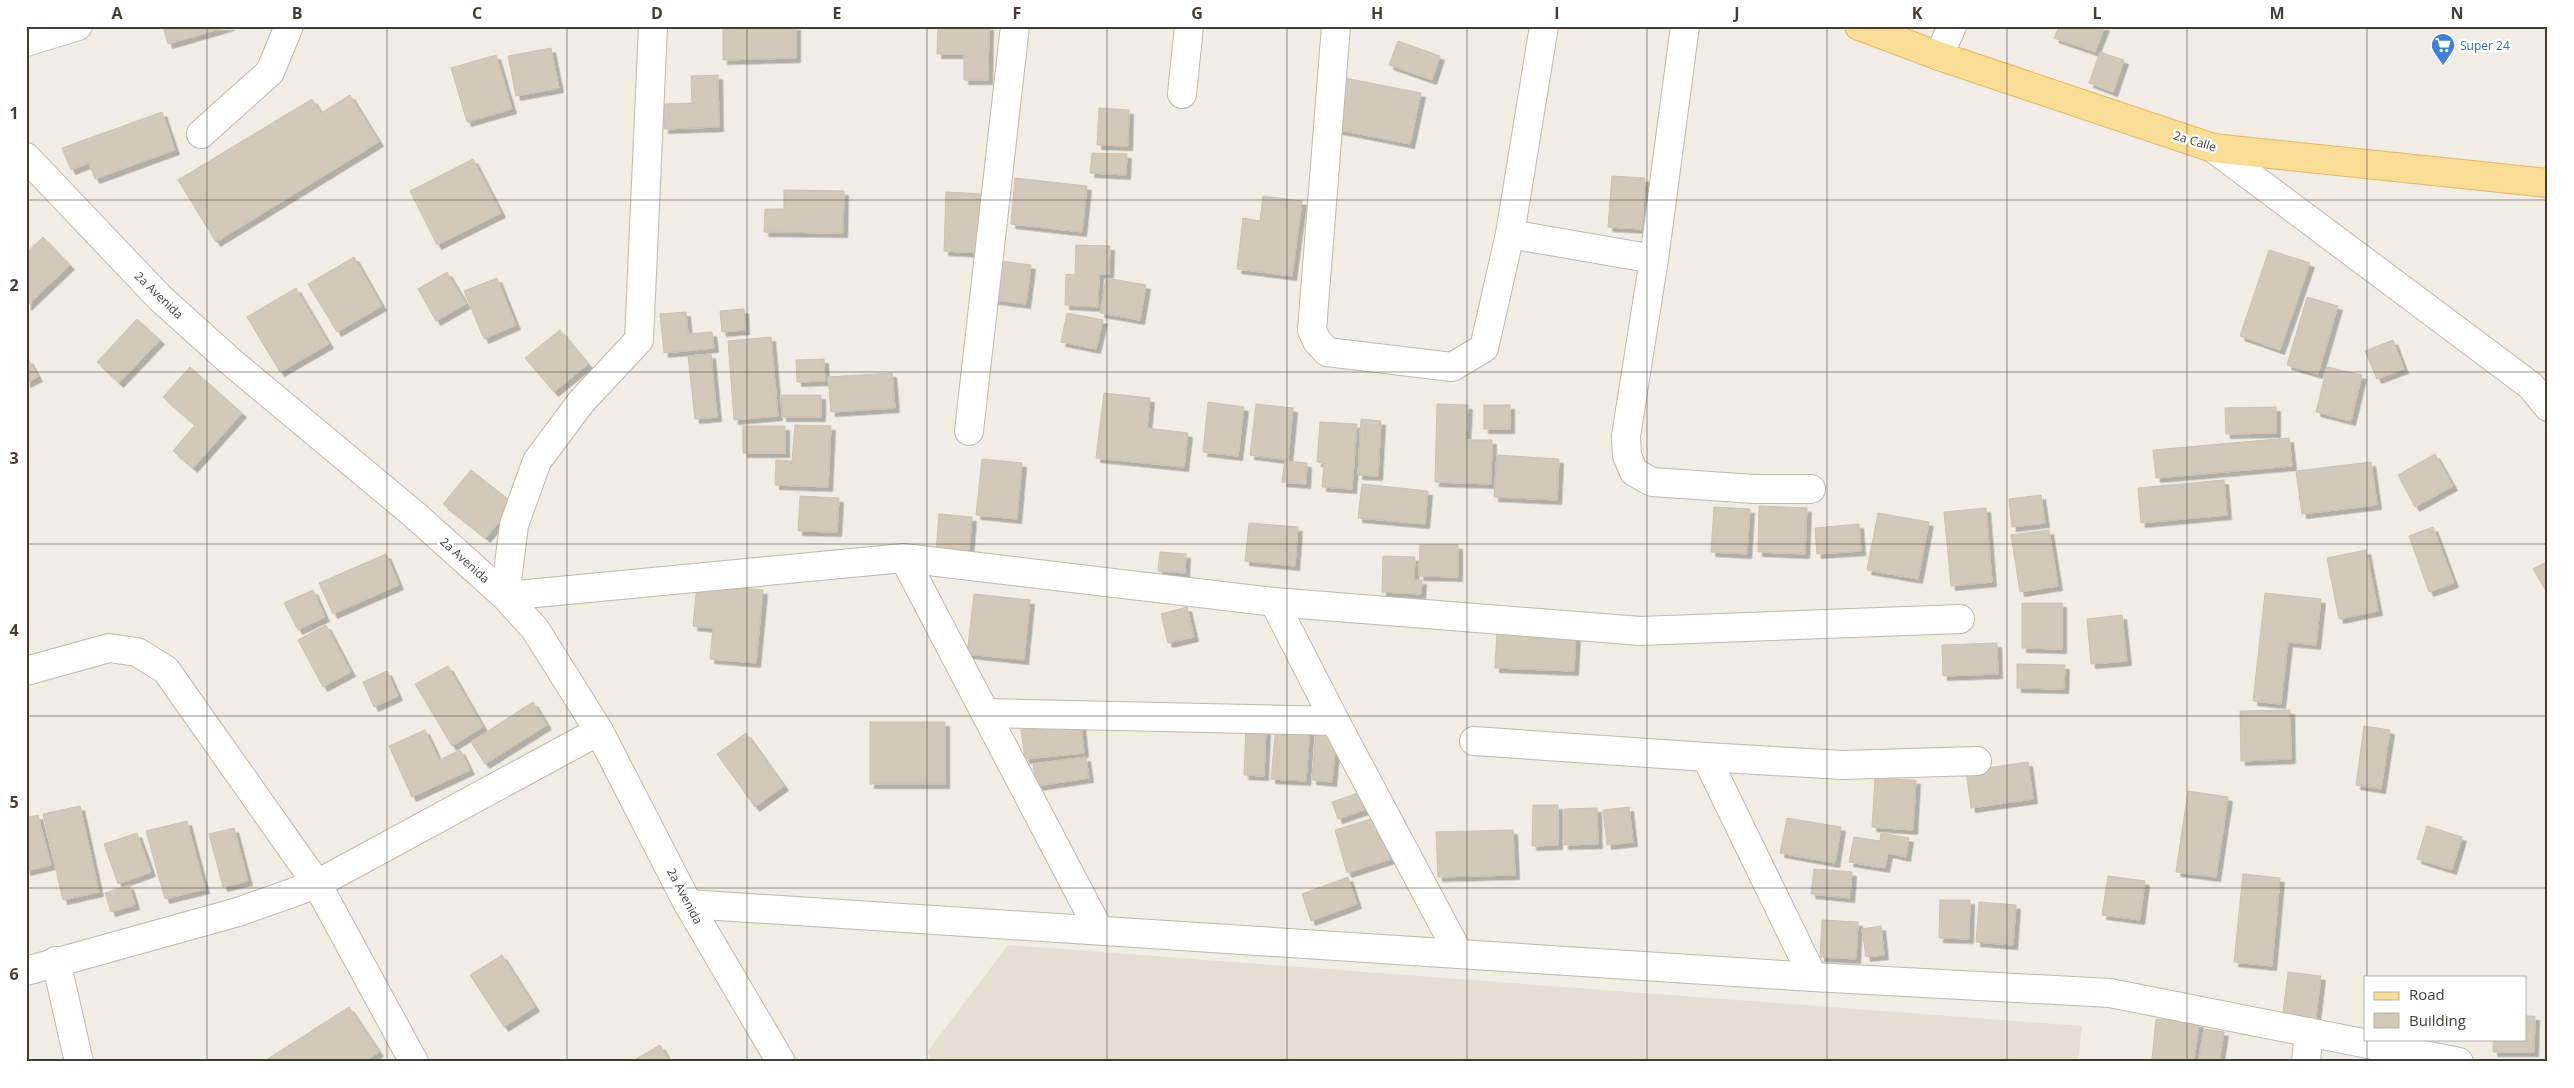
<svg xmlns="http://www.w3.org/2000/svg" width="2574" height="1088" font-family="'Open Sans',sans-serif">
  <defs>
    <filter id="shadow"><feDropShadow dx="4.5" dy="4.5" stdDeviation="0" flood-color="#0004"/></filter>
  </defs>
  <rect width="100%" height="100%" fill="#f1ede4"/>
  <path fill="#e5dfd2" d="M1008 945 2082 1026 2078 1062H933L927 1052Z"/>
  <g fill="#d3c9ba" stroke="#cdc1ae" filter="url(#shadow)">
    <path d="M163 26H230L168 44Z"/>
    <path d="M723 26H796V58L723 60Z"/>
    <path d="M938 26H989L988 80H964V54H937Z"/>
    <path d="M2059 26H2105L2095 52 2054 38Z"/>
    <path d="M1398 41 1440 56 1432 80 1389 65Z"/>
    <path d="M551 48 559 88 516 96 508 56Z"/>
    <path d="M2100 52 2124 60 2113 92 2089 83Z"/>
    <path d="M496 55 512 109 467 122 451 68Z"/>
    <path d="M718 75 719 127 664 129V104L692 103 691 76Z"/>
    <path d="M1340 77 1421 93 1410 144 1329 128Z"/>
    <path d="M350 95 379 142 216 242 178 180 312 99 321 113Z"/>
    <path d="M1099 108 1129 110 1128 146 1097 145Z"/>
    <path d="M162 112 175 150 95 179 89 163 71 170 62 148Z"/>
    <path d="M1092 153 1127 154 1126 175 1090 173Z"/>
    <path d="M473 159 501 213 437 245 410 191Z"/>
    <path d="M1612 176 1645 178 1642 229 1608 227Z"/>
    <path d="M1015 178 1087 186 1082 232 1011 224Z"/>
    <path d="M784 190 844 191 843 233 764 232 765 209H784Z"/>
    <path d="M946 192 983 194 981 253 944 251Z"/>
    <path d="M1263 196 1302 201 1292 276 1237 269 1243 218 1260 221Z"/>
    <path d="M43 237 70 265 27 306 26 253Z"/>
    <path d="M1076 245 1110 246 1109 274H1099L1098 307 1065 305 1066 274 1075 275Z"/>
    <path d="M2269 250 2310 263 2280 350 2240 336Z"/>
    <path d="M354 257 382 306 337 332 308 284Z"/>
    <path d="M993 260 1031 265 1026 304 988 299Z"/>
    <path d="M447 272 466 304 436 321 418 289Z"/>
    <path d="M497 278 516 325 484 339 464 291Z"/>
    <path d="M1106 278 1146 285 1140 320 1100 313Z"/>
    <path d="M296 288 329 344 280 372 247 317Z"/>
    <path d="M2307 297 2338 306 2318 374 2287 365Z"/>
    <path d="M744 309 745 330 722 332 720 311Z"/>
    <path d="M686 312 688 334 712 332 714 348 664 353 660 314Z"/>
    <path d="M1067 313 1103 320 1096 349 1061 342Z"/>
    <path d="M137 319 160 340 119 383 97 362Z"/>
    <path d="M560 330 588 364 554 392 525 358Z"/>
    <path d="M771 337 778 416 734 420 728 341Z"/>
    <path d="M2393 340 2404 369 2377 379 2365 351Z"/>
    <path d="M711 354 717 417 695 419 688 356Z"/>
    <path d="M28 359 38 377 26 383V360Z"/>
    <path d="M824 359 825 381 797 382 796 360Z"/>
    <path d="M190 367 242 413 193 468 173 451 195 425 163 397Z"/>
    <path d="M2327 367 2362 375 2351 421 2316 412Z"/>
    <path d="M892 373 895 408 831 412 828 377Z"/>
    <path d="M1104 393 1150 398 1147 428 1188 433 1184 467 1096 458Z"/>
    <path d="M781 395H821V417H782Z"/>
    <path d="M1208 402 1244 407 1238 456 1203 452Z"/>
    <path d="M1256 404 1293 408 1288 460 1250 455Z"/>
    <path d="M1437 404 1468 405 1466 440H1492L1491 484 1435 482Z"/>
    <rect x="1484" y="405" width="26" height="24"/>
    <path d="M2276 407V433L2226 434 2225 408Z"/>
    <path d="M1361 419 1381 421 1378 476 1358 475Z"/>
    <path d="M1320 422 1357 424 1352 489 1322 487 1324 463 1317 462Z"/>
    <path d="M795 425 831 426 828 487 775 485 776 460 792 461Z"/>
    <rect x="743" y="426" width="42" height="27"/>
    <path d="M2289 438 2292 466 2156 478 2153 450Z"/>
    <path d="M2435 454 2453 486 2415 507 2398 475Z"/>
    <path d="M1497 455 1559 459 1557 500 1494 497Z"/>
    <path d="M982 459 1022 463 1017 519 976 515Z"/>
    <path d="M1285 461 1307 463 1306 484 1282 482Z"/>
    <path d="M2371 462 2377 505 2302 514 2296 471Z"/>
    <path d="M471 470 514 504 486 538 443 504Z"/>
    <path d="M2224 480 2227 515 2141 523 2138 488Z"/>
    <path d="M1362 484 1428 491 1425 524 1358 518Z"/>
    <path d="M2041 495 2045 523 2012 527 2009 499Z"/>
    <path d="M800 496 839 498 837 532 798 531Z"/>
    <path d="M1759 506 1807 508 1805 554 1758 552Z"/>
    <path d="M1714 507 1750 509 1747 554 1711 552Z"/>
    <path d="M1986 508 1992 582 1951 586 1944 512Z"/>
    <path d="M1878 513 1929 522 1918 579 1867 570Z"/>
    <path d="M939 514 972 517 969 553 936 551Z"/>
    <path d="M1249 523 1298 527 1295 566 1245 561Z"/>
    <path d="M1859 524 1861 551 1817 554 1815 528Z"/>
    <path d="M2433 527 2454 583 2429 592 2409 536Z"/>
    <path d="M2049 530 2058 586 2020 592 2011 535Z"/>
    <path d="M1420 545H1458V577L1419 576Z"/>
    <path d="M2366 550 2378 611 2339 619 2327 558Z"/>
    <path d="M1160 552 1186 554 1185 573 1158 571Z"/>
    <path d="M386 554 399 585 333 614 319 583Z"/>
    <path d="M1383 556 1415 557 1414 580H1422L1421 594 1382 592Z"/>
    <path d="M2548 561V590L2546 591 2533 569Z"/>
    <path d="M697 584 763 590 756 663 710 659 713 628 693 626Z"/>
    <path d="M313 590 325 617 298 630 284 603Z"/>
    <path d="M2265 593 2321 599 2316 645 2288 642 2281 704 2253 701Z"/>
    <path d="M974 594 1030 600 1024 660 967 654Z"/>
    <path d="M2022 603H2062V649L2022 648Z"/>
    <path d="M1187 607 1194 637 1168 643 1161 614Z"/>
    <path d="M2122 615 2127 661 2091 664 2087 619Z"/>
    <path d="M326 625 351 672 323 687 298 640Z"/>
    <path d="M1497 630 1576 632 1574 671 1495 668Z"/>
    <path d="M1997 643 1998 674 1943 676 1942 645Z"/>
    <path d="M2017 664 2065 665 2064 689 2017 688Z"/>
    <path d="M448 666 483 727 452 746 415 684Z"/>
    <path d="M387 671 398 696 374 707 363 682Z"/>
    <path d="M533 702 547 725 485 764 471 742Z"/>
    <path d="M2290 710 2291 759 2241 761 2240 711Z"/>
    <rect x="870" y="722" width="75" height="62"/>
    <path d="M1081 724 1084 753 1025 759 1021 730Z"/>
    <path d="M1276 725 1310 727 1306 781 1271 779Z"/>
    <path d="M1246 726 1266 727 1264 776 1244 775Z"/>
    <path d="M2364 726 2390 730 2381 789 2356 785Z"/>
    <path d="M425 730 439 760 460 750 470 770 412 797 389 746Z"/>
    <path d="M1316 730 1337 731 1332 782 1312 780Z"/>
    <path d="M746 733 784 786 755 807 717 754Z"/>
    <path d="M1086 757 1089 778 1036 786 1033 764Z"/>
    <path d="M2028 762 2033 799 1971 808 1966 771Z"/>
    <path d="M1875 778 1916 780 1913 830 1872 827Z"/>
    <path d="M1367 790 1373 807 1338 819 1332 802Z"/>
    <path d="M2188 791 2228 797 2216 877 2176 872Z"/>
    <path d="M1533 805H1558V845L1532 846Z"/>
    <path d="M80 806 99 892 63 900 43 814Z"/>
    <path d="M1629 807 1633 842 1607 845 1603 810Z"/>
    <path d="M1597 808 1598 844 1564 845V809Z"/>
    <path d="M38 815 51 865 26 871V818Z"/>
    <path d="M1378 817 1391 859 1347 873 1335 830Z"/>
    <path d="M1787 818 1841 827 1835 863 1780 853Z"/>
    <path d="M187 821 205 889 165 899 146 831Z"/>
    <path d="M2427 826 2462 837 2452 870 2417 859Z"/>
    <path d="M234 828 248 881 223 887 209 834Z"/>
    <path d="M1513 830 1515 875 1438 877 1436 832Z"/>
    <path d="M137 833 151 872 118 884 104 844Z"/>
    <path d="M1881 833 1909 838 1906 857 1888 853 1885 868 1849 862 1854 837 1880 841Z"/>
    <path d="M1814 869 1852 872 1850 898 1811 894Z"/>
    <path d="M2243 874 2280 878 2272 966 2234 962Z"/>
    <path d="M2108 876 2145 881 2140 920 2102 915Z"/>
    <path d="M1348 877 1357 904 1311 921 1302 894Z"/>
    <path d="M129 885 135 905 111 912 105 893Z"/>
    <path d="M1940 900H1970L1969 939 1939 938Z"/>
    <path d="M1979 902 2016 905 2013 945 1976 942Z"/>
    <path d="M1822 920 1858 922 1856 959 1820 957Z"/>
    <path d="M1881 926 1884 955 1866 957 1862 929Z"/>
    <path d="M502 955 535 1007 504 1027 470 975Z"/>
    <path d="M2288 972 2321 976 2315 1025 2282 1021Z"/>
    <path d="M349 1007 379 1052 364 1062H263Z"/>
    <path d="M2525 1016H2535L2534 1052H2493V1039H2525Z"/>
    <path d="M2156 1019 2199 1023 2194 1062 2152 1059Z"/>
    <path d="M2204 1029 2224 1032 2219 1062H2198Z"/>
    <path d="M660 1045 670 1062H631Z"/>
  </g>
  <g fill="none" stroke-linecap="round" stroke-linejoin="round">
    <g stroke="#bfb8aa" stroke-width="30">
      <g id="minor">
        <path d="M653 26 639 340 581 402 537 461 514 525 505 596 904 558 1274 602 1640 631 1960 619"/>
        <path d="M1336 26 1312 330 1317 341 1327 352 1452 367 1484 348 1510 234 1544 26"/>
        <path d="M1685 26 1654 259 1626 436 1627 456 1634 472 1652 482 1754 489H1811"/>
        <path d="M26 42 78 26"/>
        <path d="M1939 56 1952 26"/>
        <path d="M1182 94 1189 26"/>
        <path d="M201 134 270 72 289 26"/>
        <path d="M2213 148 2531 386 2548 407"/>
        <path d="M26 157 160 298 230 361 416 516 505 596 535 629 599 731 688 904 781 1062"/>
        <path d="M1510 234 1654 259"/>
        <path d="M969 431 1015 26"/>
        <path d="M904 558 1099 930"/>
        <path d="M1274 602 1335 721"/>
        <path d="M26 671 109 648 137 652 166 670 317 884 414 1062"/>
        <path d="M986 713 1335 721 1459 954"/>
        <path d="M1474 741 1706 757 1813 977"/>
        <path d="M1706 757 1842 765 1977 761"/>
        <path d="M688 904 1813 977 2110 993 2459 1062"/>
        <path d="M56 961 79 1062"/>
        <path d="M26 971 238 912 317 884 599 731"/>
        <path d="M2306 1062 2309 1032"/>
      </g>
    </g>
    <g stroke="#deb965" stroke-width="30">
      <path id="major" d="M1859 26 1939 56 2213 148 2548 183"/>
    </g>
    <use href="#minor" stroke="#fff" stroke-width="28"/>
    <use href="#major" stroke="#fadd94" stroke-width="28"/>
  </g>
  <path fill="none" stroke="#433d34" stroke-width="1" stroke-opacity="0.55" d="M207 26V1062M387 26V1062M567 26V1062M747 26V1062M927 26V1062M1107 26V1062M1287 26V1062M1467 26V1062M1647 26V1062M1827 26V1062M2007 26V1062M2187 26V1062M2367 26V977M26 200H2548M26 372H2548M26 544H2548M26 716H2548M26 888H2548M2367 1039V1062"/>
  <defs>
    <g id="supermarket-pin" transform="scale(1.25)"><path d="M0 17L-7.5 6A9.5 9.5 0 1 1 7.5 6Z" fill="#3f7fe0" stroke="#fff"/><path d="M-6-5.5h2.5l.6 2H6L4.5 2H-2.5L-4.4-4H-6ZM-1.5 3.2a1.3 1.3 0 1 0 .1 0ZM3 3.2a1.3 1.3 0 1 0 .1 0Z" fill="#fff"/></g>
  </defs>
  <g fill-rule="evenodd">
    <use href="#supermarket-pin" x="2443" y="45"/>
  </g>
  <g text-anchor="middle" dominant-baseline="central" stroke-width="5" stroke-linejoin="round" paint-order="stroke">
    <g font-size="12" fill="#366cbe" stroke="#fff" text-anchor="start">
      <text x="2460" y="45">Super 24</text>
    </g>
    <g font-size="12" fill="#433d34" stroke="#fff">
      <text transform="translate(2195 141) rotate(17)">2a Calle</text>
      <text transform="translate(159 295) rotate(44)">2a Avenida</text>
      <text transform="translate(465 560) rotate(42)">2a Avenida</text>
      <text transform="translate(685 896) rotate(62)">2a Avenida</text>
    </g>
  </g>
  <rect width="2574" height="1088" fill="none" stroke="#ffffff" stroke-width="55"/>
  <rect x="2364" y="976" width="162" height="65" fill="#ffffff" stroke="#b4b1ae"/>
  <rect x="2374" y="992" width="25" height="8" fill="#fadd94" stroke="#b4b1ae"/>
  <text x="2409" y="1000" font-size="15" fill="#433d34">Road</text>
  <rect x="2374" y="1013" width="25" height="15" fill="#d3c9ba" stroke="#b4b1ae"/>
  <text x="2409" y="1026" font-size="15" fill="#433d34">Building</text>
  <rect x="28" y="28" width="2518" height="1032" fill="none" stroke="#433d34" stroke-width="2"/>
  <g font-size="16" text-anchor="middle" font-weight="bold" fill="#433d34">
    <text x="117" y="19">A</text>
    <text x="297" y="19">B</text>
    <text x="477" y="19">C</text>
    <text x="657" y="19">D</text>
    <text x="837" y="19">E</text>
    <text x="1017" y="19">F</text>
    <text x="1197" y="19">G</text>
    <text x="1377" y="19">H</text>
    <text x="1557" y="19">I</text>
    <text x="1737" y="19">J</text>
    <text x="1917" y="19">K</text>
    <text x="2097" y="19">L</text>
    <text x="2277" y="19">M</text>
    <text x="2457" y="19">N</text>
    <text x="14" y="119">1</text>
    <text x="14" y="291">2</text>
    <text x="14" y="464">3</text>
    <text x="14" y="636">4</text>
    <text x="14" y="808">5</text>
    <text x="14" y="980">6</text>
  </g>
</svg>
